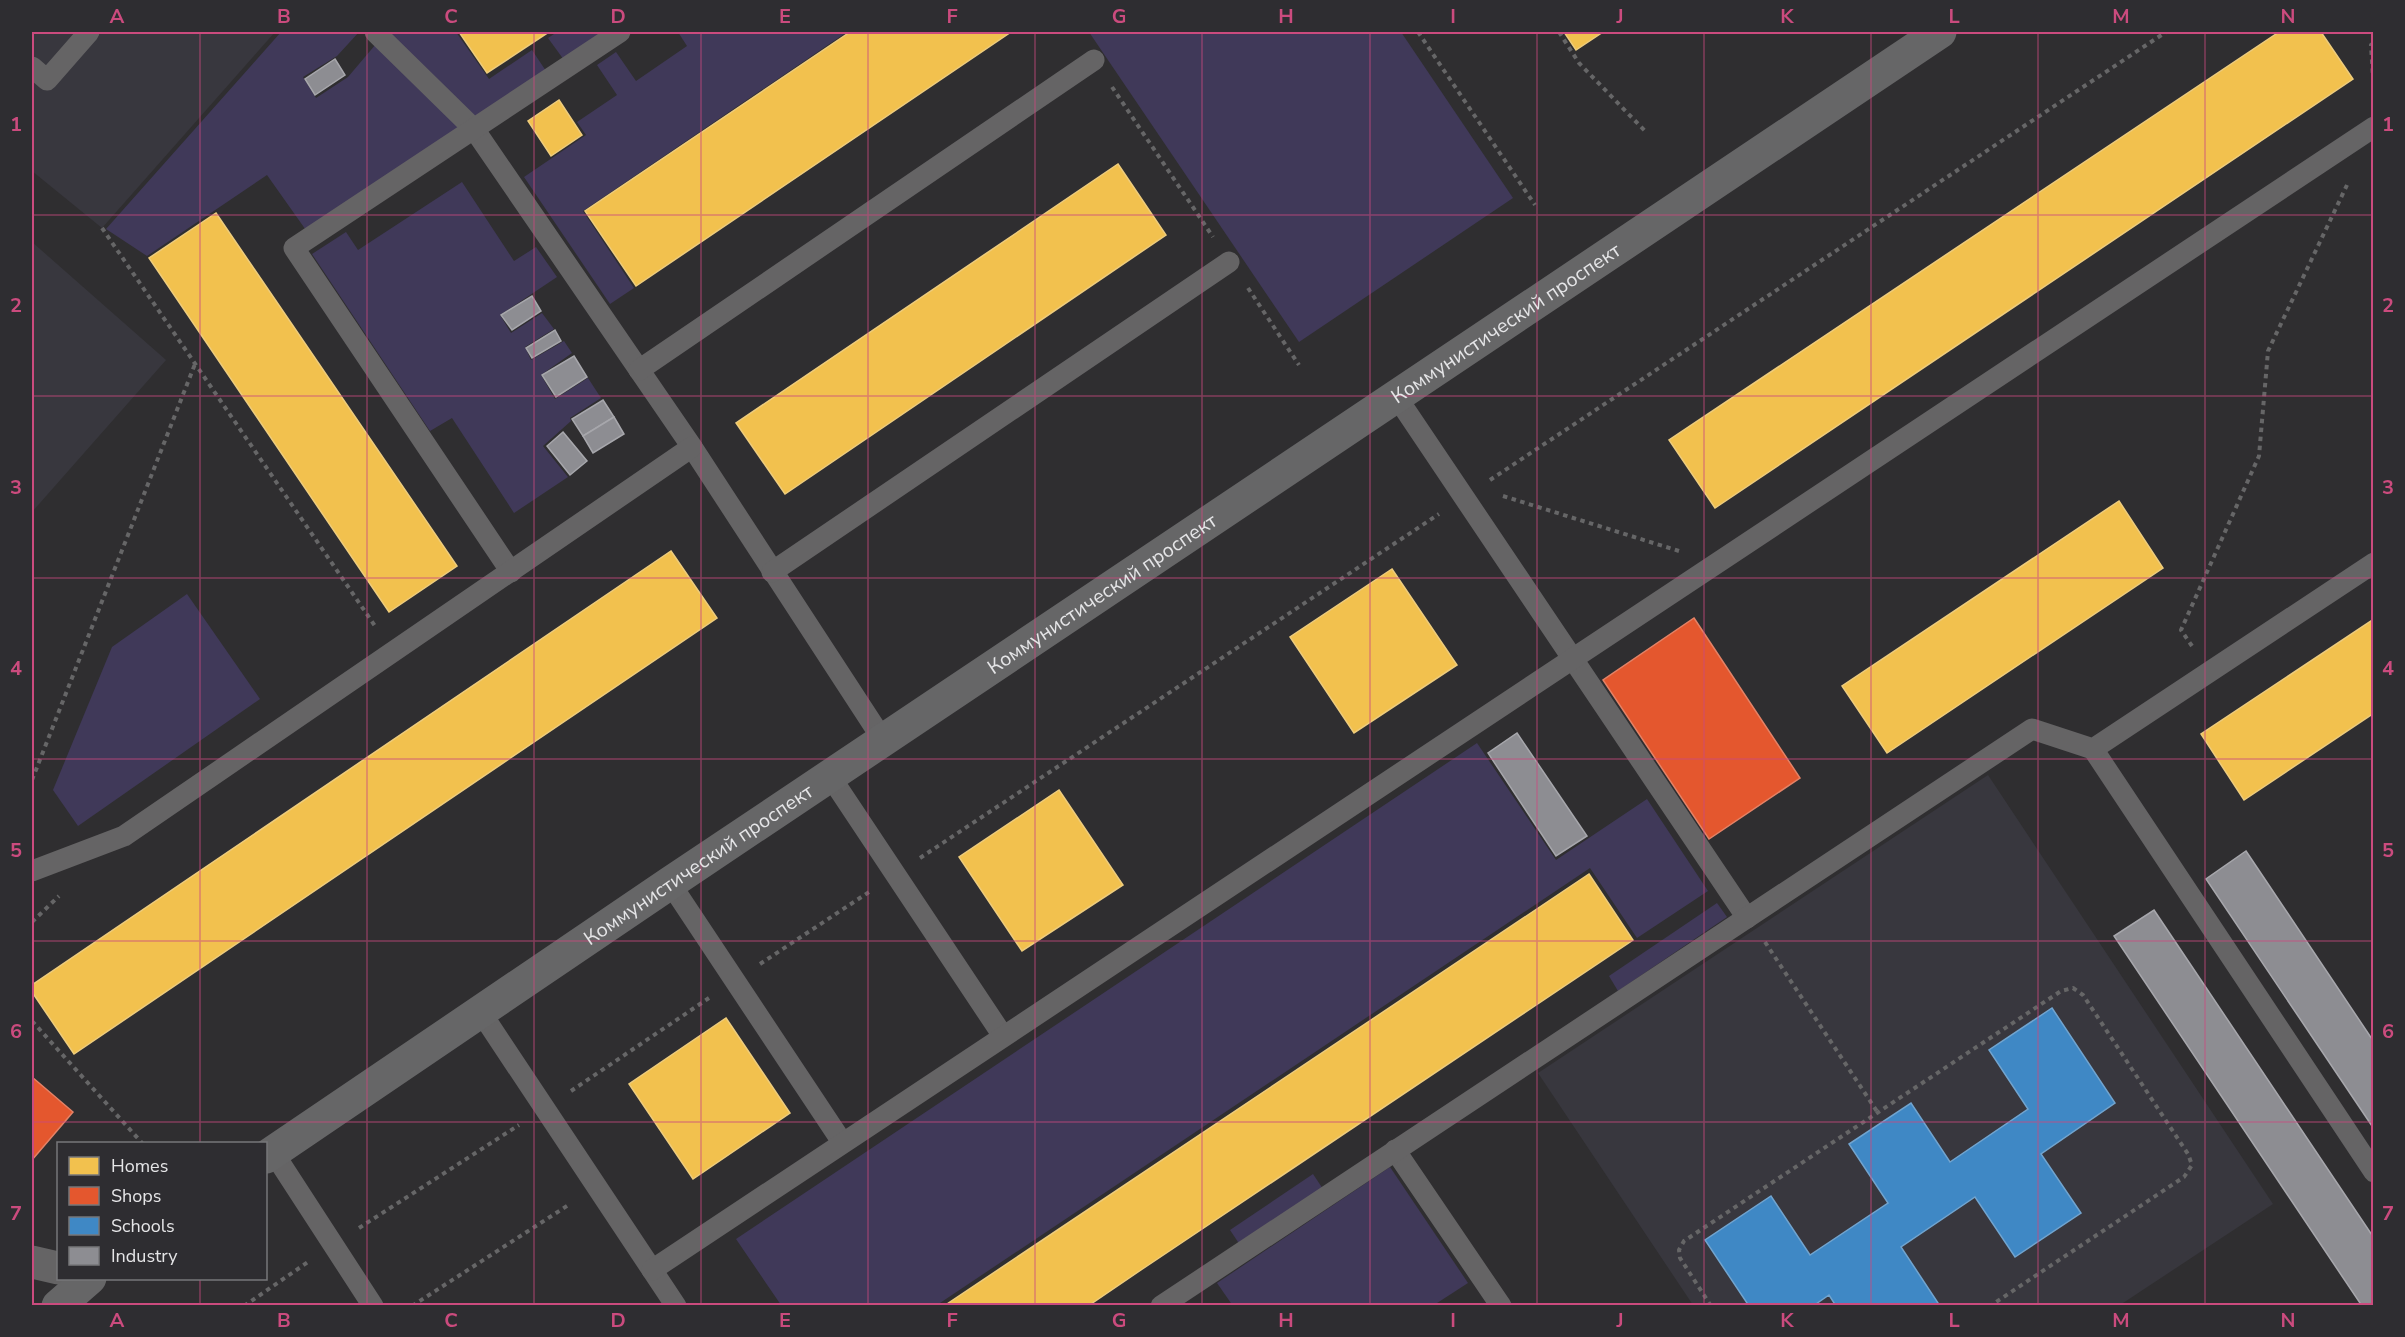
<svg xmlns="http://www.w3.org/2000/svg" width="2405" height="1337" font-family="'Nunito Sans',sans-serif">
  <rect width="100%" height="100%" fill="#2f2e30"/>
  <g fill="#38373e">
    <path d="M32 32H275L102 228 32 171Z"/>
    <path d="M32 242 166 360 32 512Z"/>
    <path d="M1988 775 2273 1204 2120 1305H1693L1538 1073Z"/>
  </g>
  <g fill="#403959">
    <path d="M281 32H359L337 56 303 77 316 98 348 77 376 44 463 128 308 233 267 175 147 256 106 229Z"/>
    <path d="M384 32H456L489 79 532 50 546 71 474 119Z"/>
    <path d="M557 32H606L564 60 548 38Z"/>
    <path d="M678 32H847L583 211 634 288 610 304 524 177 586 135 577 122 617 95 597 65 616 52 636 81 687 46Z"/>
    <path d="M1089 32H1401L1513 198 1299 342Z"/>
    <path d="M462 182 514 261 536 247 557 277 500 315 511 333 542 313 554 329 525 347 531 360 564 341 572 353 541 375 555 399 588 378 601 398 570 418 571 421 543 446 568 477 514 513 452 418 430 431 312 254 346 232 358 250Z"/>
    <path d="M187 594 260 699 78 826 53 790 112 647Z"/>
    <path d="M1477 743 1556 860 1647 799 1708 891 1637 938 1590 868 937 1305H781L736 1239Z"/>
    <path d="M1717 903 1727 917 1618 991 1609 976Z"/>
    <path d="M1390 1167 1468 1283 1434 1305 1233 1306 1217 1283Z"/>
    <path d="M1313 1174 1323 1189 1240 1245 1230 1230Z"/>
  </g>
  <g fill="#f2c14e" stroke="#eecc7c" stroke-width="1.5">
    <path d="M459 32H549L487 73Z"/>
    <path d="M850 32H1011L636 286 585 211Z"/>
    <path d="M1564 32H1603L1576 50Z"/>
    <path d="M2279 32H2321L2353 79 1715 508 1669 440Z"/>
    <path d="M559 100 582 135 551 156 528 121Z"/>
    <path d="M1118 164 1166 235 785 494 736 423Z"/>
    <path d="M216 213 457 566 389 612 149 258Z"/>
    <path d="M2119 501 2163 568 1887 753 1842 686Z"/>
    <path d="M671 551 717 618 74 1054 32 992V985Z"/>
    <path d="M1392 569 1457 665 1354 733 1290 637Z"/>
    <path d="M2374 619V713L2244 800 2201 734Z"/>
    <path d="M1059 790 1123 885 1022 951 959 857Z"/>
    <path d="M1589 874 1633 940 1141 1270 1088 1306H944Z"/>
    <path d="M726 1018 790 1113 693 1179 629 1084Z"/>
  </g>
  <g fill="#e4572e" stroke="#e48266" stroke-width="1.5">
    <path d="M1694 618 1800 778 1709 839 1603 680Z"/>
    <path d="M32 1077 73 1112 32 1160Z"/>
  </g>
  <path fill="#3f88c5" stroke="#71a4cf" stroke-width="1.5" d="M2052 1008 2115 1103 2041 1154 2081 1213 2015 1257 1975 1197 1901 1247 1940 1306H1836L1829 1295 1813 1306H1749L1705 1240 1771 1196 1810 1255 1888 1203 1849 1144 1911 1103 1950 1162 2028 1109 1989 1050Z"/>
  <g fill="#8d8d92" stroke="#a7a7ac" stroke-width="1.5">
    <path d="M335 59 345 75 315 95 305 79Z"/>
    <path d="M532 296 541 311 512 330 501 315Z"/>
    <path d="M555 330 561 341 532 358 526 348Z"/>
    <path d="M574 356 587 377 556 397 542 375Z"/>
    <path d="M603 400 614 417 583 436 572 419Z"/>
    <path d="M614 417 624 434 593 453 583 436Z"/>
    <path d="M563 432 587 461 570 475 547 446Z"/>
    <path d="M1517 733 1587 836 1556 856 1488 753Z"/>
    <path d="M2246 851 2374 1042V1129L2206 879Z"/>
    <path d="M2154 910 2374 1238V1306H2362L2114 936Z"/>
  </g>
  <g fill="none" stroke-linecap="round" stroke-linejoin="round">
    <g stroke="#666667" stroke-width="4" stroke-dasharray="4.5 4.5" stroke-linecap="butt">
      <path d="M1418 32 1535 205"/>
      <path d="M1559 32 1579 63 1645 131"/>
      <path d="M2374 43 2371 45 2374 94"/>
      <path d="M1112 87 1213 237"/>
      <path d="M102 228 375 626"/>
      <path d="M1248 288 1299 365"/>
      <path d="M1490 480 2166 32"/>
      <path d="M1503 496 1679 551"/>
      <path d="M2192 646 2181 630 2259 456 2268 351 2347 185"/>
      <path d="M32 780 195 364"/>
      <path d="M920 858 1439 514"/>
      <path d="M32 922 59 896"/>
      <path d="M1765 942 1878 1113"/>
      <path d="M760 964 869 892"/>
      <path d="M32 1021 143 1144"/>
      <path d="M571 1091 709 998"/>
      <path d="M359 1228 519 1125"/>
      <path d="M244 1306 308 1262"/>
      <path d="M412 1306 570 1204"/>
      <path d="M1711 1306 1680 1258 1679 1250 1684 1241 2061 991 2073 988 2083 995 2188 1154 2192 1165 2184 1177 1990 1306"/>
    </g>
    <g stroke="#656465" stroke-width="21">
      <path d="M375 32 474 129 692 447 883 740"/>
      <path d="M32 67 47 80 89 32"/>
      <path d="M639 370 1094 60"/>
      <path d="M1396 396 1747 918"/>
      <path d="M511 572 294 248 620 32"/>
      <path d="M772 572 1229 262"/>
      <path d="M2093 749 2374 1172"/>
      <path d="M830 776 1003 1036"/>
      <path d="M32 871 124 836 692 447"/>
      <path d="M670 883 842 1142"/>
      <path d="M480 1011 676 1306"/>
      <path d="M1395 1150 1501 1306"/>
      <path d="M273 1152 373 1306"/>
      <path d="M652 1270 2374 127"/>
      <path d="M1161 1306 2032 729 2093 749 2374 563"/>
    </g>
    <path stroke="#656465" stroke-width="33" d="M32 1262 58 1268"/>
    <g stroke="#666667" stroke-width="33">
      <path id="s1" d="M266 1157 670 883 1940 32"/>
      <path d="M58 1306 90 1278"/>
    </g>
  </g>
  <path fill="none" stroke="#cb4b7e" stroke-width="1.5" stroke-opacity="0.55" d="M200 32V1144M367 32V1306M534 32V1306M701 32V1306M868 32V1306M1035 32V1306M1202 32V1306M1370 32V1306M1537 32V1306M1704 32V1306M1871 32V1306M2038 32V1306M2205 32V1306M32 215H2374M32 396H2374M32 578H2374M32 759H2374M32 941H2374M32 1122H2374M200 1278V1306"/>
  <g text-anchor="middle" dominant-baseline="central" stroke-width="6" stroke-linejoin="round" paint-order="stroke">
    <g font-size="20" fill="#e5e5e7" stroke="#2e2d31">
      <text stroke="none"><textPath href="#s1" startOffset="1494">Коммунистический проспект</textPath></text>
      <text stroke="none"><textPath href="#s1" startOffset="1008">Коммунистический проспект</textPath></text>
      <text stroke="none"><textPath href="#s1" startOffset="522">Коммунистический проспект</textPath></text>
    </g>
  </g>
  <rect width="2405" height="1337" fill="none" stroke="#2e2d31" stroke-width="66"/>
  <rect x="57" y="1142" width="210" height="138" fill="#2e2d31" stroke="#77777a" stroke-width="1.5"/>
  <rect x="69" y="1157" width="30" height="18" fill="#f2c14e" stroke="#77777a" stroke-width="1.5"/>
  <text x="111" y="1172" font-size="18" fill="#e5e5e7">Homes</text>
  <rect x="69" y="1187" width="30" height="18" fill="#e4572e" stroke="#77777a" stroke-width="1.5"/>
  <text x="111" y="1202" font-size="18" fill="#e5e5e7">Shops</text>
  <rect x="69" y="1217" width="30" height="18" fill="#3f88c5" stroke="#77777a" stroke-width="1.5"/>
  <text x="111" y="1232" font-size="18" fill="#e5e5e7">Schools</text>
  <rect x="69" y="1247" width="30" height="18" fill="#8d8d92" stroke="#77777a" stroke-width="1.5"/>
  <text x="111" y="1262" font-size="18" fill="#e5e5e7">Industry</text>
  <rect x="33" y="33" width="2339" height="1271" fill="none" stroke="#cb4b7e" stroke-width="2"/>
  <g font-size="20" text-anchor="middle" font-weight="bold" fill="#cb4b7e">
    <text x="117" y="23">A</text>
    <text x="284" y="23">B</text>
    <text x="451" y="23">C</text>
    <text x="618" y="23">D</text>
    <text x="785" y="23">E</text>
    <text x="952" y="23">F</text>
    <text x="1119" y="23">G</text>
    <text x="1286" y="23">H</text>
    <text x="1453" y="23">I</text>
    <text x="1620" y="23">J</text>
    <text x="1787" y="23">K</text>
    <text x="1954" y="23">L</text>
    <text x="2121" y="23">M</text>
    <text x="2288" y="23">N</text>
    <text x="16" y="131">1</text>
    <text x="2388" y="131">1</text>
    <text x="16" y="312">2</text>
    <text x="2388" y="312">2</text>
    <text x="16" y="494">3</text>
    <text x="2388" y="494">3</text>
    <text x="16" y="675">4</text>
    <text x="2388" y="675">4</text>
    <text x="16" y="857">5</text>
    <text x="2388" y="857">5</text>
    <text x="16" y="1038">6</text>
    <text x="2388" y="1038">6</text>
    <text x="16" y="1220">7</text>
    <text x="2388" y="1220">7</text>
    <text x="117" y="1327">A</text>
    <text x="284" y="1327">B</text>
    <text x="451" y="1327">C</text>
    <text x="618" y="1327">D</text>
    <text x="785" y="1327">E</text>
    <text x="952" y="1327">F</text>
    <text x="1119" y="1327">G</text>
    <text x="1286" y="1327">H</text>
    <text x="1453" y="1327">I</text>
    <text x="1620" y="1327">J</text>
    <text x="1787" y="1327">K</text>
    <text x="1954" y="1327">L</text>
    <text x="2121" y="1327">M</text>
    <text x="2288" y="1327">N</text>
  </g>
</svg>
